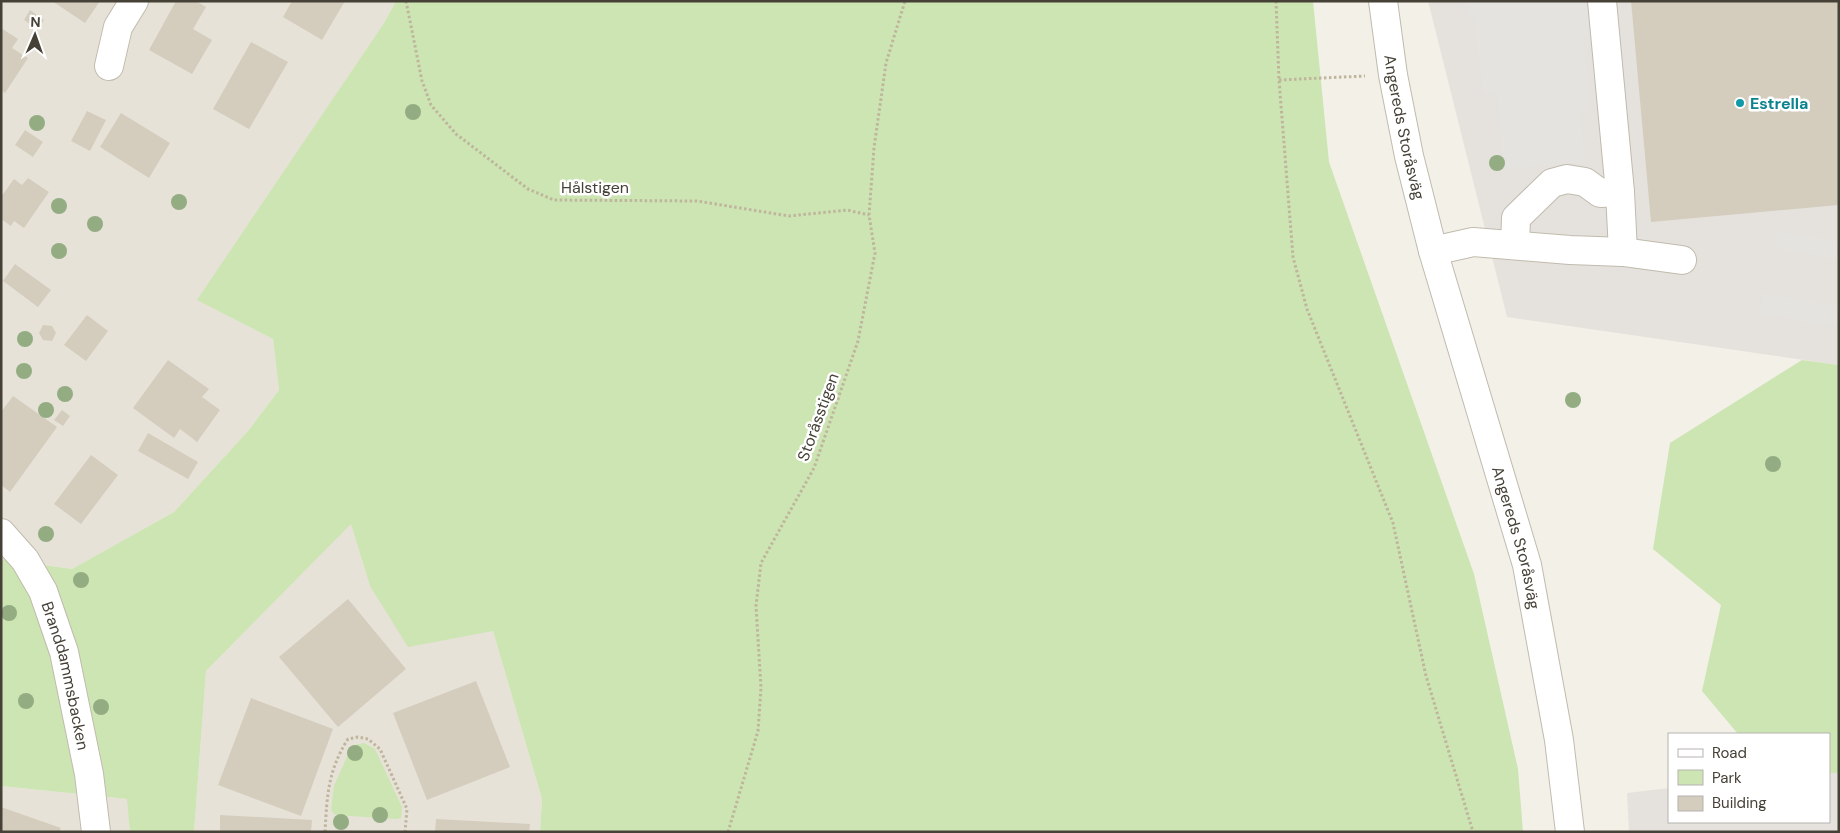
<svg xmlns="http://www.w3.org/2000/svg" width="1840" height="833" font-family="'DM Sans',sans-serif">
  <rect width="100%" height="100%" fill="#f3f0e8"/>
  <g fill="#e7e2d7">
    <path d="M1 1H396L384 23 198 300 273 339 279 390 248 431 174 512 72 569 1 559Z"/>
    <path d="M351 523 370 586 493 631 542 799 540 832H194L206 671Z"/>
    <path d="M1 786 128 799 130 832H1Z"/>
  </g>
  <g fill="#e5e2dd">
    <path d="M1428 1H1839V365L1507 317Z"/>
    <path d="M1829 773H1839V832H1629L1627 793 1669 788V822H1829Z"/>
  </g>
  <g fill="#cce5b3">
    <path d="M396 1H1313L1329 162 1474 574 1518 769 1523 832H540L542 799 493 631 408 647 370 586 351 524 206 671 194 832H130L127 799 1 786V559L72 569 174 512 248 431 279 390 273 339 197 300 384 23Z"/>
    <path d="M1802 360 1839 365V773H1829V734H1738L1702 691 1721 605 1653 549 1670 443Z"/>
    <path d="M364 743 375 749 402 807 401 818 396 819 335 815 331 810 334 786 350 750 354 745Z"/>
  </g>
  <g fill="#e5e3e0">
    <path d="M1466 1H1591L1594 33 1583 35 1590 110 1580 112 1585 162 1504 169 1497 93 1483 94 1475 18H1468Z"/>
    <path d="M1778 232 1839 242V259L1775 248Z"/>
    <path d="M1763 294 1839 306V327L1760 314Z"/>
  </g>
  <g fill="#d4cdbe">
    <path d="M52 1H100L85 23Z"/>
    <path d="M176 1H196L206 7 193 29 212 40 192 74 149 50Z"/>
    <path d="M292 1H345L322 40 283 17Z"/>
    <path d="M1631 1H1839V205L1651 222Z"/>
    <path d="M30 10 44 20 38 29 24 20Z"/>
    <path d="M1 28 18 39 12 48 28 58 5 93 1 90Z"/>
    <path d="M251 42 288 62 249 129 213 109Z"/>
    <path d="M87 111 106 120 90 151 71 141Z"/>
    <path d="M121 113 170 143 149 178 100 147Z"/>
    <path d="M25 130 43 142 33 157 15 145Z"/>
    <path d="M28 178 49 192 24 228 14 221 11 226 1 219V197L14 179 22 185Z"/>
    <path d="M15 264 51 290 38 307 3 281Z"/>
    <path d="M87 315 108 331 86 361 64 345Z"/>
    <path d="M43 325 52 326 56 333 52 341 43 340 39 333Z"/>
    <path d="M168 360 209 389 202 397 220 410 197 442 180 429 174 438 133 408Z"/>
    <path d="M13 396 57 427 10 492 1 485V412Z"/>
    <path d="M62 410 70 416 63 426 54 420Z"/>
    <path d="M148 433 198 462 188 479 138 451Z"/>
    <path d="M91 455 118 475 81 524 54 504Z"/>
    <path d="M348 599 406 669 338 727 279 657Z"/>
    <path d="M476 681 510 767 427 800 393 713Z"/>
    <path d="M251 698 333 729 301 816 218 785Z"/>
    <path d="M1 807 61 828 59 832H1Z"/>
    <path d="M220 815 312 820 311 832H220Z"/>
    <path d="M436 819 530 824 529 832H435Z"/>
  </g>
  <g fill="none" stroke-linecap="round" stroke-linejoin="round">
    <g stroke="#c1bbae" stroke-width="30">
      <g id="minor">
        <path id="s1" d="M1383 1 1393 75 1409 156 1433 251 1527 565 1559 740 1570 832"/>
        <path d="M1602 1 1620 192 1623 252"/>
        <path d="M109 66 118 27 134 1"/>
        <path d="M1515 245 1516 218 1552 183 1567 179 1585 182 1600 193 1620 192"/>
        <path d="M1433 251 1473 242 1570 250 1623 252 1682 260"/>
        <path id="s2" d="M1 533 25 560 43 591 64 652 89 774 96 832"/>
      </g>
    </g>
    <g stroke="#bfb59d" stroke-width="3" stroke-dasharray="2.5 2.5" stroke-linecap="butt">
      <path d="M406 1 422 81 431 105 456 134 528 189 554 200 697 201 789 216 847 210 869 215"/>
      <path d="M1276 1 1279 80 1293 257 1307 309 1393 523 1426 676 1473 832"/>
      <path d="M1279 80 1365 76"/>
      <path d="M325 832C327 796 328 770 348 739L358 737 368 739 380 749 407 809 405 832"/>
      <path d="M728 832 758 731 761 688 756 606 761 563 814 468 858 341 875 253 869 215 874 148 886 63 905 1"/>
    </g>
    <use href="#minor" stroke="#fff" stroke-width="28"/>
  </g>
  <g fill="#93ac82">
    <circle cx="413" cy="112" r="8"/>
    <circle cx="37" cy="123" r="8"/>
    <circle cx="1497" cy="163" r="8"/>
    <circle cx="179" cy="202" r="8"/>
    <circle cx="59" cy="206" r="8"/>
    <circle cx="95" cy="224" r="8"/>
    <circle cx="59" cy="251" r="8"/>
    <circle cx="25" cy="339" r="8"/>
    <circle cx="24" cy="371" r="8"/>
    <circle cx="65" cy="394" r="8"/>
    <circle cx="1573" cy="400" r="8"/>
    <circle cx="46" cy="410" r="8"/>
    <circle cx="1773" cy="464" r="8"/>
    <circle cx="46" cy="534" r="8"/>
    <circle cx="81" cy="580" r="8"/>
    <circle cx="9" cy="613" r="8"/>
    <circle cx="26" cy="701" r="8"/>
    <circle cx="101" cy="707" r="8"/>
    <circle cx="355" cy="753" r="8"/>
    <circle cx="380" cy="815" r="8"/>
    <circle cx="341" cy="822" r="8"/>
  </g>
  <circle fill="#0f9aa8" stroke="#fff" stroke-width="2" cx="1740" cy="103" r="5"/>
  <g text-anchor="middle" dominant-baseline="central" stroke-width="5" stroke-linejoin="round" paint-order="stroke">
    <g font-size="16" font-weight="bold" fill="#0d838f" stroke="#fff" text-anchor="start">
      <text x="1750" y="103">Estrella</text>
    </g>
    <g font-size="16" fill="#464137" stroke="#fff">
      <text stroke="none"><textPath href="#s1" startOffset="128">Angereds Storåsväg</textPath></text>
      <text x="595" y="187">Hålstigen</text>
      <text transform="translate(818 417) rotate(-70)">Storåsstigen</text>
      <text stroke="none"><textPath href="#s1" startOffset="554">Angereds Storåsväg</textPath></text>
      <text stroke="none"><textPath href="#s2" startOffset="160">Branddammsbacken</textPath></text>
    </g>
  </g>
  <rect width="1840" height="833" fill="none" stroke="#464137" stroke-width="5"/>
  <rect x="1668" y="733" width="162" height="90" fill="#ffffff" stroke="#b5b3af"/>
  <rect x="1678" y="749" width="25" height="8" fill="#ffffff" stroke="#b5b3af"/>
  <text x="1712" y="758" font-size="15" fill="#464137">Road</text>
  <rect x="1678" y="770" width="25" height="15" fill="#cce5b3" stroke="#b5b3af"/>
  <text x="1712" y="783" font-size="15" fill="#464137">Park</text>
  <rect x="1678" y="796" width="25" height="15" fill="#d4cdbe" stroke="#b5b3af"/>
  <text x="1712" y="808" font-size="15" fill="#464137">Building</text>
  <g transform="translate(35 35) rotate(2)" stroke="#ffffff" stroke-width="4" paint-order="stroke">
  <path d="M0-4L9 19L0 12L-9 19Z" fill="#464137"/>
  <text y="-8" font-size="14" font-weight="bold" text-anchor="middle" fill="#464137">N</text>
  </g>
</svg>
